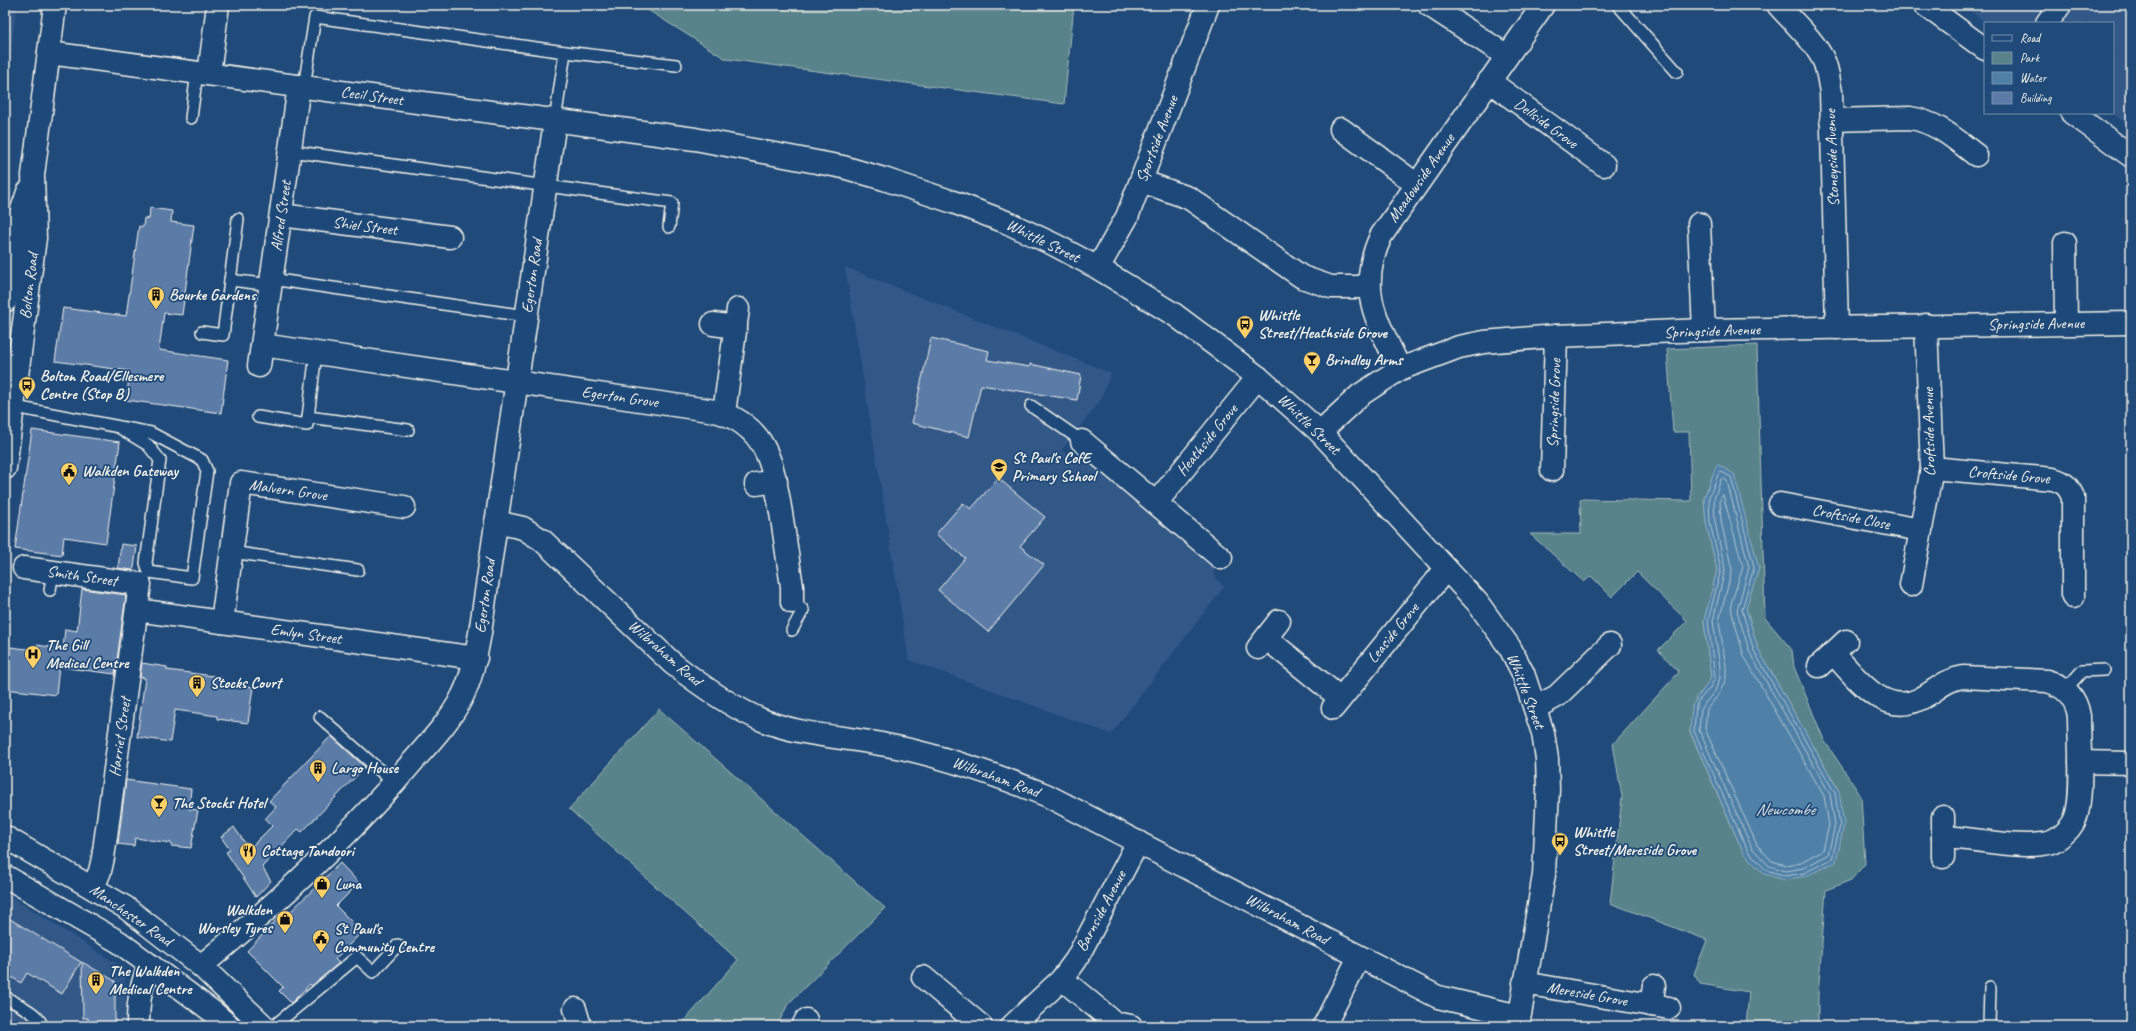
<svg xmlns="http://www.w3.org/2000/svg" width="2136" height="1031" font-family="Caveat,sans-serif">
  <rect width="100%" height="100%" fill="#1f4a7a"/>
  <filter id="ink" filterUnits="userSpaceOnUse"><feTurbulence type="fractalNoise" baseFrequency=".025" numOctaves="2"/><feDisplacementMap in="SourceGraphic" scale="8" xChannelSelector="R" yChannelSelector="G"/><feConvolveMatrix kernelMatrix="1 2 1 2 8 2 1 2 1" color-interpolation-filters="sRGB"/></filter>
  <g filter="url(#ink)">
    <g fill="#315988">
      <path d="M5 5H17L5 100Z"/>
      <path d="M1962 5H2131V127L2112 113 2113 23H1987Z"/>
      <path d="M845 267 1111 373 1100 401 1061 451 1094 462 1214 566V575L1224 587 1111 734 909 660Z"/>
      <path d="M5 893 122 967 125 972 126 1026H5Z"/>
    </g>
    <g fill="#59838a" stroke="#a6bab9" fill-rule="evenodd">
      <path d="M640 5H1074L1064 104 726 59Z"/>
      <path d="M1757 345 1765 618 1792 650 1794 667 1824 740 1861 796 1865 864 1851 880 1826 890 1818 996V1026H1746L1749 992 1700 984 1694 974 1707 940 1610 903 1622 797 1613 744 1679 672 1658 650 1687 621 1637 572 1612 597 1591 576 1584 582 1530 534H1581L1580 499 1691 501 1689 432H1673L1667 349ZM1717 465 1759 568 1746 608 1758 649 1839 791 1764 874 1744 854 1690 732 1696 697 1707 686 1711 678 1704 621 1717 570 1706 523 1704 498Z"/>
      <path d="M659 709 885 908 788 1004 777 1026H680L738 960 569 809Z"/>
    </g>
    <path fill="#4f81a8" stroke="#91aec2" d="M1717 464 1734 474 1759 568 1746 608 1758 649 1839 791 1844 825 1836 862 1806 876 1785 880 1764 874 1744 854 1690 731 1692 706 1711 678 1704 621 1717 570 1706 523 1704 498Z"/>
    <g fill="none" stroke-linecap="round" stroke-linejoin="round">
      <g stroke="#b2c4ce" stroke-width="1">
        <path d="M1720 471 1731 477 1754 567 1742 610 1754 651 1835 793 1840 826 1832 859 1804 873 1786 876 1766 870 1748 851 1694 731 1696 706 1699 700 1710 688 1715 678 1708 621 1721 569 1710 523 1709 498Z"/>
        <path d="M1723 478 1727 481 1749 567 1737 611 1750 653 1830 794 1835 825 1828 855 1803 868 1786 871 1769 866 1752 848 1699 730 1701 708 1715 691 1720 678V667L1713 621 1725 569 1715 522 1714 499 1721 479Z"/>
        <path d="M1723 495 1743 567 1731 604 1732 613 1744 656 1824 796 1829 825 1823 850 1801 862 1786 865 1772 861 1757 845 1705 729 1707 709 1719 694 1726 679V667L1719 621 1732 570 1721 521 1720 500Z"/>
      </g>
    </g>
    <g fill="#5c7ba8" stroke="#f4f1e8">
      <path d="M150 208 172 211 171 222 194 225 182 315 164 313 159 350 228 360 221 413 126 400 130 371 55 361 63 308 126 316 139 226 143 227 144 218 149 219Z"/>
      <path d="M931 338 989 351 987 360 1030 367V364L1081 375 1077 400 981 385 969 437 912 423Z"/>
      <path d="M32 430 120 442 106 543 64 537 62 555 15 549Z"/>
      <path d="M998 478 1045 517 1020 546 1044 565 988 632 938 590 965 558 936 534 963 503 971 509Z"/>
      <path d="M121 544 137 546 134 568 132 570 118 568Z"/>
      <path d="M82 589 126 595 115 674 59 667 56 695 5 689 10 647 36 650 37 645 63 649 65 629 77 631Z"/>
      <path d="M142 663 167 667V670L221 677V682L253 687 248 723 217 719V716L175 710 170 742 137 737 145 678 140 677Z"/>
      <path d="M331 736 365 767 302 832 298 829 262 867 271 881 256 897 226 852 230 850 221 837 234 827 249 849 272 826 265 819 276 807 269 801Z"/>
      <path d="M126 780 191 789 189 809 198 810 191 848 171 846V843L135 838 134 846 118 844Z"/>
      <path d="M340 863 359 883 336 906 362 932 335 959 339 963 312 986 310 984 291 1003 279 991 283 987 247 951 283 913 286 916Z"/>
      <path d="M5 916 81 962 62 994 27 973 21 983 5 973Z"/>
      <path d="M82 962 115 981V1026H88V1018H83Z"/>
    </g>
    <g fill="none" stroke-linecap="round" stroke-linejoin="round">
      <g stroke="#f4f1e8" stroke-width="14">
        <g id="lane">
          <path d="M1618 5 1677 72"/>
          <path d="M565 52 676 65"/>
          <path d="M304 87 315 17 565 52 555 121"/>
          <path d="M191 118 197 72"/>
          <path d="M290 151 672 203 669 227"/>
          <path d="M271 279 526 316"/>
          <path d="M230 280 271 285"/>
          <path d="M202 332 223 335 238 219"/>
          <path d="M10 406 151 433 202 460 207 471 192 578 149 572 146 563 160 460 148 445 120 428"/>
          <path d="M1031 406 1082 441"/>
          <path d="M258 417 307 425 308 417 408 430"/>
          <path d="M308 417 316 353"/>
          <path d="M231 552 358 570"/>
          <path d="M50 590 53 572"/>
          <path d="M792 602 803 610 792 630"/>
          <path d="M2065 690 2082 671 2104 670"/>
          <path d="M320 717 394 783"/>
          <path d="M5 997C16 1004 39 1013 42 1026"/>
          <path d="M274 1026 357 957 373 972 398 945"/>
          <path d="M1989 1026 1990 988"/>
        </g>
      </g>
      <g stroke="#f4f1e8" stroke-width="25">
        <g id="street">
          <path d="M1429 5 1507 56"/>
          <path d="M1778 5C1793 22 1814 40 1824 61 1828 71 1829 82 1831 92L1837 328"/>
          <path d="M1925 5 1985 49"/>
          <path d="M2047 23 2060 5"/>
          <path d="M49 53 695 139 843 167 884 179 953 202 1006 222 1055 245 1098 268 1175 315 1258 377 1320 432 1477 602 1510 648 1523 673 1543 733 1547 759 1548 789 1544 875 1518 1026"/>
          <path d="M209 74 218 5"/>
          <path d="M1489 81 1604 165"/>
          <path d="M2072 113 2131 156"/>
          <path d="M1831 120 1910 118C1937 122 1955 139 1976 155"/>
          <path d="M1341 129 1416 184"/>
          <path d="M1141 181 1189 198 1302 277 1331 287H1369"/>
          <path d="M281 215 450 237"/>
          <path d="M1699 224 1704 330"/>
          <path d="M2065 243 2066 323"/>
          <path d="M1098 268 1127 217 1208 5"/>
          <path d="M713 324 736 327"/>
          <path d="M262 345 715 411C768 425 773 466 781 513 785 537 788 562 792 586V602"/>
          <path d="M259 366 299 86"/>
          <path d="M1400 369C1377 320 1356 290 1381 236L1543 5"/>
          <path d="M724 413 738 309"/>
          <path d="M1320 432 1360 395 1400 369 1459 347 1484 342 1556 336 1704 330 2131 323"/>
          <path d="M1082 441 1221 558"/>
          <path d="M1932 468 2053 479C2064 482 2068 486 2073 497V597"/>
          <path d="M1552 470 1556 336"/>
          <path d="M756 484 776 481"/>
          <path d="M1156 503 1258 377"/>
          <path d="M1780 504 1921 530"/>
          <path d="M496 522 523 528 542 540 672 663C700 685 733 709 767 722 805 736 847 737 886 745 941 755 994 774 1046 795L1438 997 1519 1016"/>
          <path d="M24 568 140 584 103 858 100 871 93 888"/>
          <path d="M1911 585 1932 468 1926 325"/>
          <path d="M137 610 476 658"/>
          <path d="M222 622 241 483 404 507"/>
          <path d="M1266 638 1340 698"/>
          <path d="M1258 648 1279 621"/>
          <path d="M1833 653C1855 676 1883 718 1920 699 1936 691 1944 680 1963 677L2047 681C2065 686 2076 697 2079 716 2079 743 2083 788 2077 813 2074 828 2057 843 2043 844 2009 848 1976 838 1943 837"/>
          <path d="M1819 666 1846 641"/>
          <path d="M1333 708 1446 569"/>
          <path d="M1535 708 1557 696 1610 645"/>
          <path d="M2080 762 2131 763"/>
          <path d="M1943 817V857"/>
          <path d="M201 966C274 906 346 839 408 767 427 745 449 723 462 697 472 678 476 655 480 633L555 121"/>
          <path d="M923 977 981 1026"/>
          <path d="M1062 979 1115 1023 1131 1026"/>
          <path d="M1524 983 1669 1008"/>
          <path d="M1651 1005 1654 986"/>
          <path d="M575 1009 580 1026"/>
          <path d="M138 1026C138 1004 140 985 150 965"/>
          <path d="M803 1026 806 1020"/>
          <path d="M1012 1026 1062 979 1076 960 1138 842"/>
          <path d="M1324 1026 1359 957"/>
        </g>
      </g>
      <g stroke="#f4f1e8" stroke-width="25">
        <g id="primary">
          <path d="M5 301 15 230 28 192"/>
          <path d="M5 468 35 238 33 175 55 5"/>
          <path d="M5 837 125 907 201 966 264 1026"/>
          <path d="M5 876 119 942 213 1012 229 1026"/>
        </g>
      </g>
      <use href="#lane" stroke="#1f4a7a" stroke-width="11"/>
      <use href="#street" stroke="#1f4a7a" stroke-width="22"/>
      <use href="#primary" stroke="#1f4a7a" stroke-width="22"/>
    </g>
  </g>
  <defs>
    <g id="building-pin" transform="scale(0.9)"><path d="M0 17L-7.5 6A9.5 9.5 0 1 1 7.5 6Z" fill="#ffd166" stroke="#1f4a7a"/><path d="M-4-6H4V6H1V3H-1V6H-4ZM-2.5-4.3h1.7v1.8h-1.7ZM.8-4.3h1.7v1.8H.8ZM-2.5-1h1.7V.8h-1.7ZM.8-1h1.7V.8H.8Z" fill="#111"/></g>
    <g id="bus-pin" transform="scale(0.9)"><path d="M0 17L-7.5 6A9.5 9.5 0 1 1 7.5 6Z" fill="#ffd166" stroke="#1f4a7a"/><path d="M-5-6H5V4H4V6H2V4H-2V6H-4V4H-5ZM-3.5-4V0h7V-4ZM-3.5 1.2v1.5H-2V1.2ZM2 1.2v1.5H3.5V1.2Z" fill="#111"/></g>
    <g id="bar-pin" transform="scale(0.9)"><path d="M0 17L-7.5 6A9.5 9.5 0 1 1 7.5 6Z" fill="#ffd166" stroke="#1f4a7a"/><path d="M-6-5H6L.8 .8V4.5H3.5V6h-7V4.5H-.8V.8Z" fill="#111"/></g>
    <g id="school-pin" transform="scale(0.9)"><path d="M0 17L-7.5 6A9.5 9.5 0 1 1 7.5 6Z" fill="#ffd166" stroke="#1f4a7a"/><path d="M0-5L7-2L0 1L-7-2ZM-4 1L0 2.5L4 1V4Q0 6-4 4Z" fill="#111"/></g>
    <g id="civic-pin" transform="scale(0.9)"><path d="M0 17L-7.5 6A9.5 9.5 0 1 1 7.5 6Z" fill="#ffd166" stroke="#1f4a7a"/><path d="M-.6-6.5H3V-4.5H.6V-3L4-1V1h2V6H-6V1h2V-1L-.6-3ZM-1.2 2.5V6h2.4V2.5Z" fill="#111"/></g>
    <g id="hospital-pin" transform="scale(0.9)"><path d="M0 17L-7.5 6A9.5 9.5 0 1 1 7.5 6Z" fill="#ffd166" stroke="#1f4a7a"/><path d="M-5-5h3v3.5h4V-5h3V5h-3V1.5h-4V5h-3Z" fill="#111"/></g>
    <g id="restaurant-pin" transform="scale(0.9)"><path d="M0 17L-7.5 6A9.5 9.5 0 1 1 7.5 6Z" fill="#ffd166" stroke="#1f4a7a"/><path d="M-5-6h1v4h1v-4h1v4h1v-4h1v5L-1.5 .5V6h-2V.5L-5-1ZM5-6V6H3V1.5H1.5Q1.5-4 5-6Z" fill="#111"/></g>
    <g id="shop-pin" transform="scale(0.9)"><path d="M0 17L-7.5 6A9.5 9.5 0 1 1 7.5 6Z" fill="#ffd166" stroke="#1f4a7a"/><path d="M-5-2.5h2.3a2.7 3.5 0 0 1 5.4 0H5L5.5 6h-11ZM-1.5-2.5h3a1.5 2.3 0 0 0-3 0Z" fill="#111"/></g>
  </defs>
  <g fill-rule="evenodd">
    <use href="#building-pin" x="156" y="295"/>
    <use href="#bus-pin" x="1245" y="324"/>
    <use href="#bar-pin" x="1312" y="360"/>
    <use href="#bus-pin" x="27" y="385"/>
    <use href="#school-pin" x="999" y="467"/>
    <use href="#civic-pin" x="69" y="471"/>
    <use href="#hospital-pin" x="33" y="654"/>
    <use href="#building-pin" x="197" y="683"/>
    <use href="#building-pin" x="318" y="768"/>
    <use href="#bar-pin" x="159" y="803"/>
    <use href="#bus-pin" x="1560" y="841"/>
    <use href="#restaurant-pin" x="248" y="851"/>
    <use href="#shop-pin" x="322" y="884"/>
    <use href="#shop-pin" x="285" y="919"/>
    <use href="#civic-pin" x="321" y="938"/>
    <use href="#building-pin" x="96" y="980"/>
  </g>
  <g text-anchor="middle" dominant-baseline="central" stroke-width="3.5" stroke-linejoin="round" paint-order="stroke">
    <g font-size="16" fill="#f4f1e8" stroke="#1f4a7a">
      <text transform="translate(372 96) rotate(8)">Cecil Street</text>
      <text transform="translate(1546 123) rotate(36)">Dellside Grove</text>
      <text transform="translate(1157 139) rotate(-69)">Sportside Avenue</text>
      <text transform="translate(1832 158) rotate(-92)">Stoneyside Avenue</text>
      <text transform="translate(1421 178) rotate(-55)">Meadowside Avenue</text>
      <text transform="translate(281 216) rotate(-82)">Alfred Street</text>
      <text transform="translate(365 226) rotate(7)">Shiel Street</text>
      <text transform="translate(1043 241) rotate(26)">Whittle Street</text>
      <text transform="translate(532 276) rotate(-82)">Egerton Road</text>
      <text transform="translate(29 286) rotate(-83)">Bolton Road</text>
      <text transform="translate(2036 324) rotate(-1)">Springside Avenue</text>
      <text transform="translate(1712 331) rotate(-2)">Springside Avenue</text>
      <text transform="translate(620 397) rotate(8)">Egerton Grove</text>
      <text transform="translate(1554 403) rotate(-88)">Springside Grove</text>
      <text transform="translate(1309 424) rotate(44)">Whittle Street</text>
      <text transform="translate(1929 432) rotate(-91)">Croftside Avenue</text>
      <text transform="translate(1207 440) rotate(-51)">Heathside Grove</text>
      <text transform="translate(2009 475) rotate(5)">Croftside Grove</text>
      <text transform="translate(288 490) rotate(8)">Malvern Grove</text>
      <text transform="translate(1851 517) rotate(11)">Croftside Close</text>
      <text transform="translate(82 576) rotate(8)">Smith Street</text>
      <text transform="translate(485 596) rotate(-82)">Egerton Road</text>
      <text transform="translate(1393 633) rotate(-51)">Leaside Grove</text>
      <text transform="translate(306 634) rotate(8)">Emlyn Street</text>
      <text transform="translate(665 653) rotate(41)">Wilbraham Road</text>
      <text transform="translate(1526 691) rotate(69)">Whittle Street</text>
      <text transform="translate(120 737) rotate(-82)">Harriet Street</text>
      <text transform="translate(996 777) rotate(20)">Wilbraham Road</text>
      <text transform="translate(1101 911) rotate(-62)">Barnside Avenue</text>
      <text transform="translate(131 915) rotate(35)">Manchester Road</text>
      <text transform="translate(1287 919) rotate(28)">Wilbraham Road</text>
      <text transform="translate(1587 994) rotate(10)">Mereside Grove</text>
    </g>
    <g font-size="16" font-weight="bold" fill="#f4f1e8" stroke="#1f4a7a" text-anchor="start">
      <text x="169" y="295">Bourke Gardens</text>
      <text x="1258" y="315">Whittle<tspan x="1258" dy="18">Street/Heathside Grove</tspan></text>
      <text x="1325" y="360">Brindley Arms</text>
      <text x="40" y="376">Bolton Road/Ellesmere<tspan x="40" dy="18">Centre (Stop B)</tspan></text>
      <text x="1012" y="458">St Paul's CofE<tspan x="1012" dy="18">Primary School</tspan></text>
      <text x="82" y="471">Walkden Gateway</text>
      <text x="46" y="645">The Gill<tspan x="46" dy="18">Medical Centre</tspan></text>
      <text x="210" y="683">Stocks Court</text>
      <text x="331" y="768">Largo House</text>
      <text x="172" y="803">The Stocks Hotel</text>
      <text x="1573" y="832">Whittle<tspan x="1573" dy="18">Street/Mereside Grove</tspan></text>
      <text x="261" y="851">Cottage Tandoori</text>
      <text x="335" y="884">Luna</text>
      <text x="272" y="910" text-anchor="end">Walkden<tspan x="272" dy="18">Worsley Tyres</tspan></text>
      <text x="334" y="929">St Paul's<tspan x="334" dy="18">Community Centre</tspan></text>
      <text x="109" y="971">The Walkden<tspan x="109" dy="18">Medical Centre</tspan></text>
    </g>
    <g font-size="17" font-style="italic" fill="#dbe0de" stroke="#1f4a7a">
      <text x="1785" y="809">Newcombe</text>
    </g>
  </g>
  <rect width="2136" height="1031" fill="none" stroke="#1f4a7a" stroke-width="20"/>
  <rect x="10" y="10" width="2116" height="1011" fill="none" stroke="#f4f1e8" stroke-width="1.5" filter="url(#ink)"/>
  <rect x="1984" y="22" width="130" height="92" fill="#1f4a7a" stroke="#748da6"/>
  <rect x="1992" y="35" width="20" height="6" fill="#1f4a7a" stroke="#748da6"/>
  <text x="2020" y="42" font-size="12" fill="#f4f1e8">Road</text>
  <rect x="1992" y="52" width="20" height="12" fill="#59838a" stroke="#748da6"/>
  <text x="2020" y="62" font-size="12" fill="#f4f1e8">Park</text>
  <rect x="1992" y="72" width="20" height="12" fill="#4f81a8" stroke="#748da6"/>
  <text x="2020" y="82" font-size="12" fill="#f4f1e8">Water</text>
  <rect x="1992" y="92" width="20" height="12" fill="#5c7ba8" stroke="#748da6"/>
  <text x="2020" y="102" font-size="12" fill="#f4f1e8">Building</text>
</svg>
